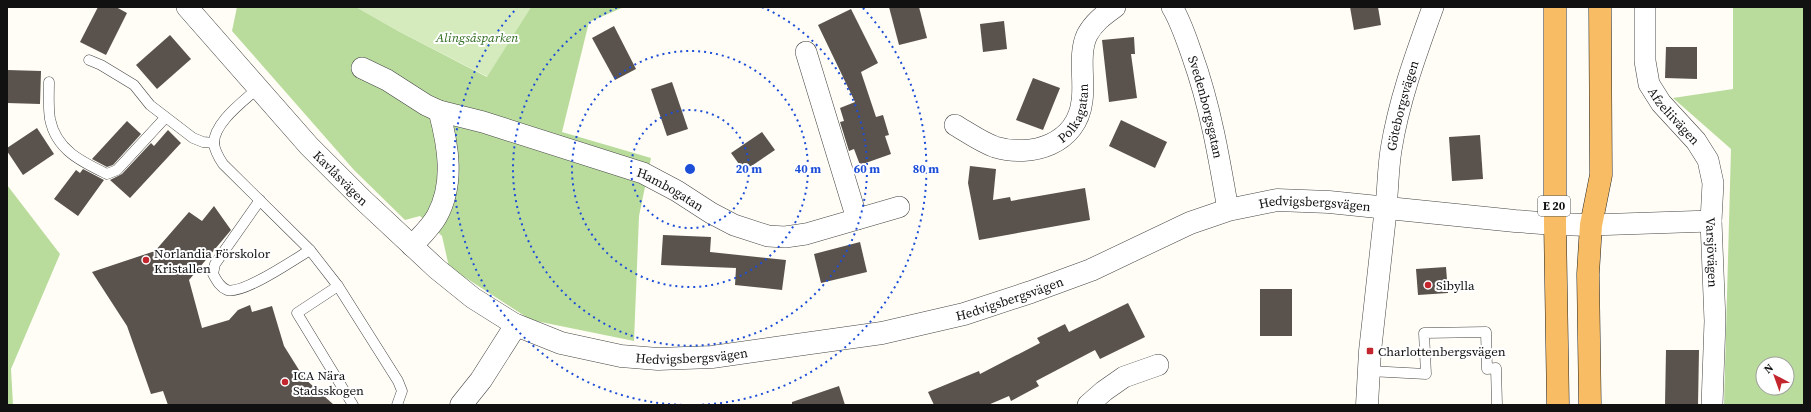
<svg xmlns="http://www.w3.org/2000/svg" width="1811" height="412" font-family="'Source Serif 4',serif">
  <rect width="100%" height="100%" fill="#fffdf5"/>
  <path fill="#d5ebbd" d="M356 7H531L488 77 398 31Z"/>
  <g fill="#b9dc9c" fill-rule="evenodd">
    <path d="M237 7H356L398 31 487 77 531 7H624L589 22 562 132 651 158 639 216 634 341 531 320 449 267 442 236 420 216 405 220 354 170 232 31Z"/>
    <path d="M1733 7H1804V405H1724L1731 149 1673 98 1733 89ZM1763 364H1787V388H1763Z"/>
    <path d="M7 185 60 254 11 369 13 405H7Z"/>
  </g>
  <g fill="#5a524d">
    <path d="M98 7H116L127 13 106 55 80 42Z"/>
    <path d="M889 7H919L927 38 899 45Z"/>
    <path d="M1350 7H1378L1381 25 1354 30Z"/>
    <path d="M851 9 878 63 861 72 876 117 883 115 889 135 885 136 891 154 860 165 854 149 849 151 840 122 844 121 840 108 855 102 818 25Z"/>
    <path d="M1004 21 1007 49 983 52 980 24Z"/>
    <path d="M614 26 636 69 615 80 592 38Z"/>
    <path d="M170 35 191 59 157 89 136 65Z"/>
    <path d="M1134 37 1135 54H1131L1137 98 1109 102 1102 40Z"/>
    <path d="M1666 47H1697V79L1665 78Z"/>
    <path d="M7 70 41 71 40 104 7 103Z"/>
    <path d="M1033 78 1060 88 1043 130 1016 120Z"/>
    <path d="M672 82 688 129 667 136 651 89Z"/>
    <path d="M1121 120 1167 142 1155 168 1109 146Z"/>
    <path d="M127 121 141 134 113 165 107 167 92 159Z"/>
    <path d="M37 128 54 154 23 175 7 151V148Z"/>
    <path d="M168 130 181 143 130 198 110 180 122 174 151 143 154 146Z"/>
    <path d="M762 132 775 150 744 171 731 153Z"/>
    <path d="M1480 135 1483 179 1452 181 1449 137Z"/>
    <path d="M970 166 996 169 993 200 1010 197 1011 201 1085 188 1090 220 979 240 968 183Z"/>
    <path d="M83 169 104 180 78 216 54 199 76 170 80 173Z"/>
    <path d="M214 206 231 230 189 280 202 328 229 320 238 310 250 305 252 312 272 306 284 346 304 378 334 405H168L163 391 151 394 127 326 92 272 155 251 189 212 202 221Z"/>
    <path d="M663 235 711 237 710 252 786 260 782 290 735 285 736 268 661 265Z"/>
    <path d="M860 242 867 272 821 283 814 254Z"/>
    <path d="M1446 267 1448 293 1418 295 1416 269Z"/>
    <rect x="1260" y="289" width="32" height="47"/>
    <path d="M1128 303 1145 337 1100 359 1095 350 1036 381 1039 386 1011 401 1009 396 988 405H934L928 392 979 371 980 374 1040 343 1037 338 1065 324 1069 332Z"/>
    <path d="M1666 350H1699L1698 405H1665Z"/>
    <path d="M839 386 845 405H792V402Z"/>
  </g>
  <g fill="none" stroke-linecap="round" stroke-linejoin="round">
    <g stroke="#444" stroke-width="11">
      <g id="service">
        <path d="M89 60 101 65 134 85 150 105 193 138 203 142 214 143"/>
        <path d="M49 82C49 93 48 107 50 119 56 150 82 162 107 174L117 170 165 118"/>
        <path d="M258 88C244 101 213 123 214 144 215 151 219 158 223 164L310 250 338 286 297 313 353 405"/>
        <path d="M260 200 215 264 213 274C217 281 220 287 227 290 243 295 295 259 310 250"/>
        <path d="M338 286 398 381 402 391 397 405"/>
        <path d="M1369 371 1426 374 1424 333 1486 332 1487 369 1496 368 1497 405"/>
      </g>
    </g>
    <g stroke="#444" stroke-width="22">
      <g id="minor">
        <path id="s1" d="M187 7 309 146 362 199 437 269 473 298 516 325"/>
        <path id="s2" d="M1172 7C1181 22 1186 38 1192 55 1210 105 1219 157 1228 210"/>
        <path id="s3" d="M1645 7V61L1649 84 1661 103 1696 141 1708 160 1713 183 1711 221 1715 321 1712 405"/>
        <path d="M806 52 857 219"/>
        <path d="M362 68 387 80 426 105 439 111C448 145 455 183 437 216 431 227 420 237 412 246"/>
        <path id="s4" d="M439 111 483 122 643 173 677 191 711 213 734 225 768 236 785 237 806 234 899 207"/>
        <path id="s5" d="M955 125C967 132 981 142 995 147 1032 158 1077 144 1082 101 1085 81 1078 54 1087 35 1094 22 1104 15 1115 7"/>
        <path id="s6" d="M1386 207C1388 188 1388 169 1391 150 1399 100 1416 54 1433 7"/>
        <path d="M1591 225 1711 221"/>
        <path d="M1088 405 1104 391 1124 377 1158 365"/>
      </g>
    </g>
    <g stroke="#444" stroke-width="23">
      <g id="tertiary">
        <path id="s7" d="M461 405 481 380 516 325 561 343 621 356 658 359 712 357 882 333 964 314 1031 292 1091 270 1190 223 1228 210 1277 200 1329 202 1515 221 1555 224 1591 225"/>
        <path d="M1367 405 1370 351 1386 207"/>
      </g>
    </g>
    <g stroke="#222" stroke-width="23">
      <g id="trunk">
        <path d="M1555 7V224L1558 405"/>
        <path d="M1590 405 1588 274 1591 225 1601 175 1600 7"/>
      </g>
    </g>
    <use href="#service" stroke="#fff" stroke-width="10"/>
    <use href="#minor" stroke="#fff" stroke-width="21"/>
    <use href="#tertiary" stroke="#fff" stroke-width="22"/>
    <use href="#trunk" stroke="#f7bc64" stroke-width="22"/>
  </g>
  <g fill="none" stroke="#1d4ed8" stroke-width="2" stroke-dasharray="2 4">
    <circle cx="690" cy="169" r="59"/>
    <circle cx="690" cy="169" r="118"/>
    <path d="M762 7A177 177 0 1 1 618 7"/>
    <path d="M688 405A236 236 0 0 1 517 8M863 8A236 236 0 0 1 692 405"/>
  </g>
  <g fill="#c4262e" stroke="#fff" stroke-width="1.5">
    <circle cx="146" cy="260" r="4"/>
    <circle cx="1428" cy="285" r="4"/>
    <rect x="1366" y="347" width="8" height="8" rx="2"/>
    <circle cx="285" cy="382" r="4"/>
  </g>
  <g text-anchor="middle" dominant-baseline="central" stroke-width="4" stroke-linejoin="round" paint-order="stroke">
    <rect fill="#fff" stroke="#585858" stroke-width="1" x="1538" y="196" width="32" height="20" rx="3"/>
    <g font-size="12" font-weight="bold" fill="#111">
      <text x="1554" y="206">E 20</text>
    </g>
    <g font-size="13" font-style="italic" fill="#2f6b1f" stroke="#fff">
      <text x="477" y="37">Alingsåsparken</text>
    </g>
    <g font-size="13" fill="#111" stroke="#fff">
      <text stroke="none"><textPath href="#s6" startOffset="103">Göteborgsvägen</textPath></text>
      <text stroke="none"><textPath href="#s2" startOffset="106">Svedenborgsgatan</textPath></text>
      <text stroke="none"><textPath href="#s5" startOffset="144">Polkagatan</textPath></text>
      <text stroke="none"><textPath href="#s3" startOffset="118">Afzeliivägen</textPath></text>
      <text stroke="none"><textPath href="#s1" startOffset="230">Kavlåsvägen</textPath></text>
      <text stroke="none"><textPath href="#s4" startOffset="245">Hambogatan</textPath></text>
      <text stroke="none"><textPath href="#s7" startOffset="926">Hedvigsbergsvägen</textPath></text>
      <text stroke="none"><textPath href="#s3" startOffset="267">Varsjövägen</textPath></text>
      <text stroke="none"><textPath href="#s7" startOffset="602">Hedvigsbergsvägen</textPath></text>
      <text stroke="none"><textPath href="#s7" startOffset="278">Hedvigsbergsvägen</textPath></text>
    </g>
    <g font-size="13" fill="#111" stroke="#fff" text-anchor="start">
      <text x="154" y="253">Norlandia Förskolor<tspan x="154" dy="15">Kristallen</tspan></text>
      <text x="1436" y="285">Sibylla</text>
      <text x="1378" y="351">Charlottenbergsvägen</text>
      <text x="293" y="375">ICA Nära<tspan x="293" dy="15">Stadsskogen</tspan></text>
    </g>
  </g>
  <circle cx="690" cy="169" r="6" fill="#1d4ed8" stroke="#fff" stroke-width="2"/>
  <g font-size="12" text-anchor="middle" font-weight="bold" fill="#1d4ed8" stroke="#fff" stroke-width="4" stroke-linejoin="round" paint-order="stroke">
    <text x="749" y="173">20 m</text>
    <text x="808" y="173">40 m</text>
    <text x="867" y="173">60 m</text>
    <text x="926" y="173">80 m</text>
  </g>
  <rect width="1811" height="412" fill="none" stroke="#111111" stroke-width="16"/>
  <g transform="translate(1775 376) rotate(319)"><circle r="19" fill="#ffffff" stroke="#a0a0a0"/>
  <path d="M0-3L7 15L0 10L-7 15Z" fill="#c4262e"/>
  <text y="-6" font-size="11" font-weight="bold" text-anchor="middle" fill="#111111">N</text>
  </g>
</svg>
